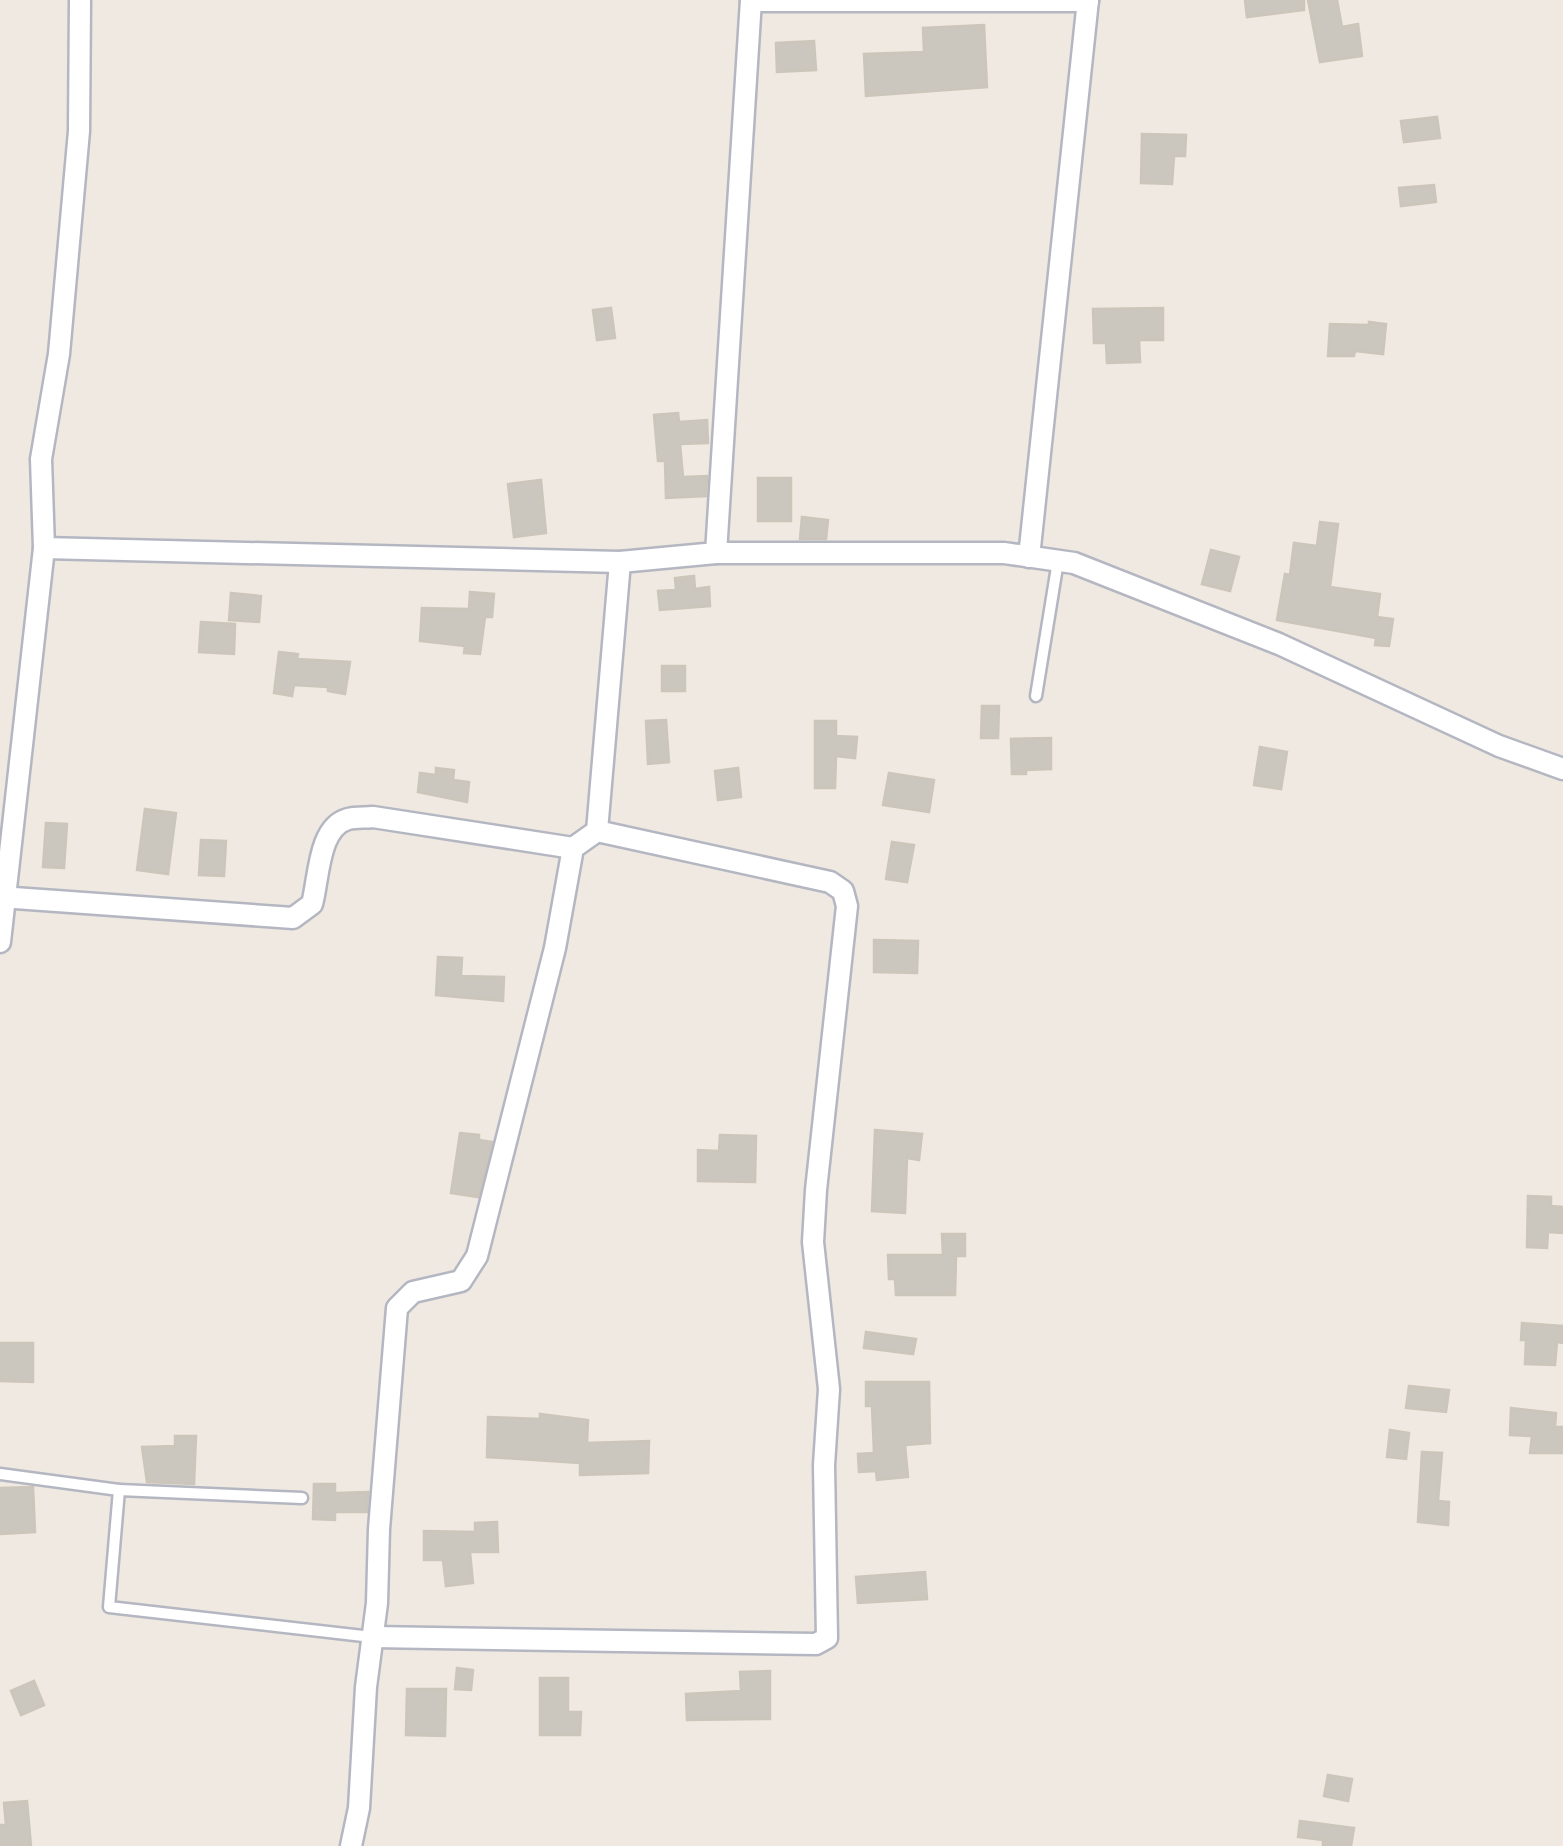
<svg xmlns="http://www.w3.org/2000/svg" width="1563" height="1846" font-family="'PT Sans',sans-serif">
  <rect width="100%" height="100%" fill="#efe9e1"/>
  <g fill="#cbc7bf" stroke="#cbc5ba" stroke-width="2.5">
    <path d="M1245 0H1304V10L1247 17Z"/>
    <path d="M1308 0H1337L1342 27 1358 24 1362 56 1320 62Z"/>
    <path d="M984 25 987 87 866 96 864 54 924 52 923 28Z"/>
    <path d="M814 41 816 70 777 72 776 43Z"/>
    <path d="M1437 117 1440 138 1404 142 1401 121Z"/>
    <path d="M1142 134 1186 135 1185 156H1174L1172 184 1141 183Z"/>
    <path d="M1434 185 1436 202 1401 206 1399 188Z"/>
    <path d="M611 308 615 338 597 340 593 310Z"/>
    <path d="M1163 308V340H1139L1140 362 1107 363 1106 343H1094L1093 309Z"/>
    <path d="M1369 322 1386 324 1383 354 1355 351 1354 356H1328L1330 324 1369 325Z"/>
    <path d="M678 413 679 422 707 420 708 443 680 444 683 477 707 476 706 496 666 498 665 461H658L654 415Z"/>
    <rect x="758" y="478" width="33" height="43"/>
    <path d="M541 480 546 533 514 537 508 484Z"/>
    <path d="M802 517 828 520 826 539H800Z"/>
    <path d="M1320 522 1338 524 1330 587 1380 594 1377 617 1393 619 1389 646 1375 645 1376 638 1277 620 1285 574 1290 575 1294 543 1317 546Z"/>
    <path d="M1211 550 1239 557 1230 591 1202 584Z"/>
    <path d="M694 576 695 589 709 587 710 606 660 610 658 591 676 590 675 578Z"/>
    <path d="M470 592 494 594 492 617H485L480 654 464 653 465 646 420 641 422 608 469 609Z"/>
    <path d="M231 593 261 596 259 622 229 620Z"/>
    <path d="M201 622 235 624 234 654 199 652Z"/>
    <path d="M279 652 298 654 297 659 350 662 345 694 328 691V687L294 685 292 696 274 693Z"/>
    <rect x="662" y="666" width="23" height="25"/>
    <path d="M982 706H999L998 738H981Z"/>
    <path d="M666 720 669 762 648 764 646 721Z"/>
    <path d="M815 721H836V736L857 737 855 758 836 756 835 788H815Z"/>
    <path d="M1051 738V769L1026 770V774H1012L1011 739Z"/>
    <path d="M1260 747 1287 752 1281 789 1254 785Z"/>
    <path d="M436 768 454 770 453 780 469 782 467 802 418 792 420 773 436 775Z"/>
    <path d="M738 768 741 797 718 800 715 771Z"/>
    <path d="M889 773 934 780 929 812 883 805Z"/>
    <path d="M145 809 176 813 168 874 137 870Z"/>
    <path d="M46 823 67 824 64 868 43 867Z"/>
    <path d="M201 840 226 841 224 876 199 875Z"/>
    <path d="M892 842 914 845 907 882 886 879Z"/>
    <path d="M874 940 918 941 917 973 874 972Z"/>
    <path d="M438 957 462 958 461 976 504 977 503 1001 436 995Z"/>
    <path d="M875 1130 922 1134 919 1160 907 1158 905 1213 872 1211Z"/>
    <path d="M460 1133 479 1135V1140L492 1142 478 1197 451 1193Z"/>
    <path d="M720 1135 756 1136 755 1182 698 1181V1150L719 1151Z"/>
    <path d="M1528 1196 1551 1197V1206L1563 1207V1233L1548 1232 1547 1248 1527 1247Z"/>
    <path d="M942 1234H965V1256H956L955 1295H896L895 1279H889L888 1255H943Z"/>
    <path d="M1522 1323 1563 1326V1343L1557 1342 1555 1365 1525 1364 1526 1340H1521Z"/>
    <path d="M866 1332 916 1339 913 1354 864 1348Z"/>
    <path d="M0 1343H33V1382L0 1381Z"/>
    <path d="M866 1382H929L930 1443 905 1445 908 1477 877 1480 876 1471 859 1472 858 1454 874 1453 872 1406H866Z"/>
    <path d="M1409 1386 1449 1390 1446 1412 1406 1408Z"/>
    <path d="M1511 1408 1556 1413 1555 1427H1563V1453H1530L1532 1436 1510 1435Z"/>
    <path d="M540 1414 588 1420 587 1443 649 1441 648 1473 580 1475V1463L487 1457 488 1417 540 1419Z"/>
    <path d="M1390 1430 1409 1433 1406 1459 1387 1457Z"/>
    <path d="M175 1436H196L194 1484 147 1482 142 1447 175 1446Z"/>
    <path d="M1422 1452 1442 1453 1438 1501 1449 1502 1448 1525 1418 1522Z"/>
    <path d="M314 1484H335V1493L368 1492 367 1512H335V1520L313 1519Z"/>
    <path d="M33 1487 35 1532 0 1534V1488Z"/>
    <path d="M497 1522 498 1552H470L473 1583 446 1586 443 1560H424V1531L475 1532V1523Z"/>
    <path d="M925 1572 927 1599 858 1603 856 1577Z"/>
    <path d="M457 1668 473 1670 471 1690 455 1689Z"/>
    <path d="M770 1671V1719L687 1720 686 1694 741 1691 740 1672Z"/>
    <path d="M540 1678H568V1712H581L580 1735H540Z"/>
    <path d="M34 1681 44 1705 21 1715 11 1691Z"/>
    <path d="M407 1689H446L445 1736 406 1735Z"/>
    <path d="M1328 1775 1352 1779 1348 1801 1324 1796Z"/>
    <path d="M27 1801 31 1846H0V1825H6L4 1803Z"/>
    <path d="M1300 1821 1354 1828 1351 1846H1323V1840L1298 1837Z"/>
  </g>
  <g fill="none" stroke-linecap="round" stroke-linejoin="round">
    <g stroke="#b4b7c1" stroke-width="15">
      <g id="lane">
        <path d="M1036 696 1058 561"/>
        <path d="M0 1474 119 1490 109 1607 372 1637"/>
        <path d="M119 1490 302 1498"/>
      </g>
    </g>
    <g stroke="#b4b7c1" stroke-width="25">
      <g id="street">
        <path d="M751 1H1088"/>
        <path d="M44 548 620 562"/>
        <path d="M716 553H1004L1074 563 1279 644 1499 746 1563 769"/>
        <path d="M1029 557 1088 0"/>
        <path d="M0 897 293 918 312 904C319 879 318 827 348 819 356 817 365 818 373 817L573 848"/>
        <path d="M0 942 44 548 41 459 59 354 79 131 80 0"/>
        <path d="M373 1637 816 1644 827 1638 824 1465 829 1389 813 1242 816 1190 847 906 843 891 830 882 597 831"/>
        <path d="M351 1846 359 1808 366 1687 377 1603 379 1529 397 1308 413 1292 461 1281 477 1256 555 948 573 848 597 831 620 562 716 553 751 0"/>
      </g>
    </g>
    <use href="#lane" stroke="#fff" stroke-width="10"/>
    <use href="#street" stroke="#fff" stroke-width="20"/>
  </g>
</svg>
